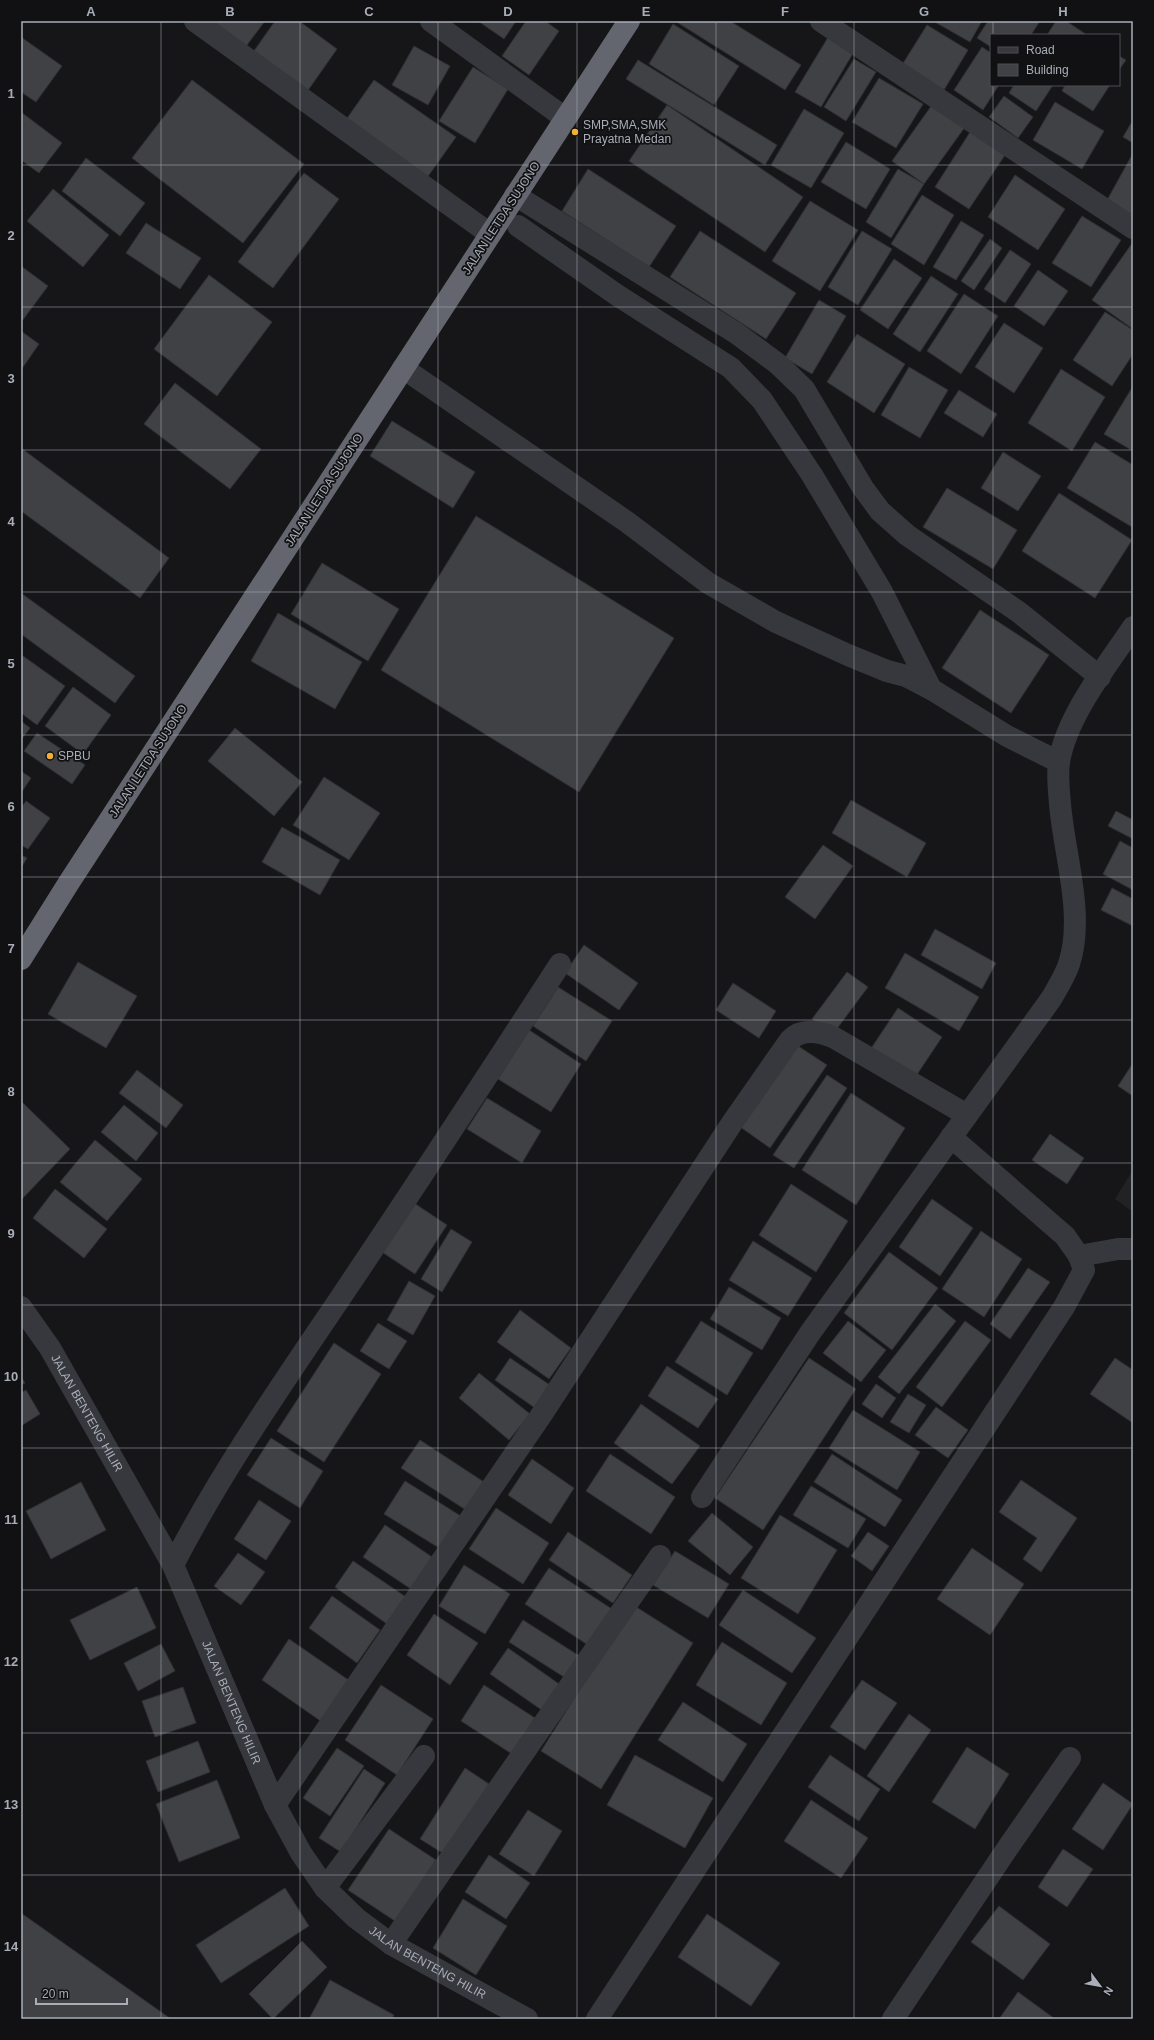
<svg xmlns="http://www.w3.org/2000/svg" width="1154" height="2040" font-family="Helvetica,sans-serif">
  <rect width="100%" height="100%" fill="#161618"/>
  <path fill="#222225" d="M1133 1170V1212L1115 1199Z"/>
  <g fill="#404145" stroke="#303034">
    <path d="M214 21H265L244 49 211 25Z"/>
    <path d="M275 21H299L337 49 304 96 249 58Z"/>
    <path d="M478 21H516L504 39Z"/>
    <path d="M526 21H545L559 31 529 75 502 56Z"/>
    <path d="M675 21H730L801 65 785 90Z"/>
    <path d="M933 21H982L970 42Z"/>
    <path d="M988 21H1040L1031 35H991V47L977 38Z"/>
    <path d="M1056 21H1066L1087 35H1047Z"/>
    <path d="M673 24 739 66 714 105 649 64Z"/>
    <path d="M927 25 968 50 944 90 902 65Z"/>
    <path d="M830 34 855 50 821 107 795 92Z"/>
    <path d="M21 37 62 66 36 102 21 92Z"/>
    <path d="M414 46 450 66 428 105 392 85Z"/>
    <path d="M982 47 991 53V85H999L983 110 954 90Z"/>
    <path d="M1119 56 1126 60 1119 70Z"/>
    <path d="M854 59 876 72 846 121 824 107Z"/>
    <path d="M638 60 777 145 765 165 626 79Z"/>
    <path d="M473 67 508 89 475 143 439 121Z"/>
    <path d="M879 78 923 104 896 148 852 122Z"/>
    <path d="M192 80 304 164 243 243 132 158Z"/>
    <path d="M374 80 456 137 424 182 343 124Z"/>
    <path d="M1014 85H1053L1036 111 1009 93Z"/>
    <path d="M1065 85H1110L1093 111 1062 91Z"/>
    <path d="M1004 96 1033 117 1018 138 989 117Z"/>
    <path d="M1055 102 1104 131 1082 169 1033 140Z"/>
    <path d="M667 105 803 197 765 252 629 161Z"/>
    <path d="M932 105 965 127 924 184 892 161Z"/>
    <path d="M804 109 844 133 811 188 771 165Z"/>
    <path d="M21 112 62 143 39 173 21 160Z"/>
    <path d="M1133 120V143L1123 137Z"/>
    <path d="M972 129 1007 152 969 209 935 187Z"/>
    <path d="M846 142 890 169 866 209 821 182Z"/>
    <path d="M1132 155 1133 156V218L1106 202Z"/>
    <path d="M86 158 145 203 120 236 62 191Z"/>
    <path d="M588 169 676 226 649 267 562 211Z"/>
    <path d="M898 169 924 184 891 238 866 222Z"/>
    <path d="M304 173 339 199 273 288 238 262Z"/>
    <path d="M1015 175 1065 209 1038 250 988 217Z"/>
    <path d="M53 189 109 235 83 267 27 221Z"/>
    <path d="M922 195 954 215 924 265 891 244Z"/>
    <path d="M810 201 858 230 820 291 772 261Z"/>
    <path d="M1082 216 1121 240 1091 287 1052 263Z"/>
    <path d="M961 221 984 235 956 280 933 267Z"/>
    <path d="M146 223 201 258 180 289 126 253Z"/>
    <path d="M700 231 796 293 766 339 670 277Z"/>
    <path d="M862 231 892 249 858 305 828 287Z"/>
    <path d="M990 239 1002 248 974 290 961 281Z"/>
    <path d="M1133 242V329L1092 300Z"/>
    <path d="M1010 250 1031 264 1005 303 984 289Z"/>
    <path d="M894 259 922 278 888 329 860 310Z"/>
    <path d="M21 266 48 286 22 321 21 320Z"/>
    <path d="M1038 270 1068 291 1044 326 1014 306Z"/>
    <path d="M209 275 272 322 217 396 154 349Z"/>
    <path d="M931 276 958 294 920 352 893 334Z"/>
    <path d="M964 294 998 316 961 374 927 351Z"/>
    <path d="M819 300 846 316 812 374 785 358Z"/>
    <path d="M1105 312 1133 330V354L1112 386 1073 360Z"/>
    <path d="M1004 323 1043 348 1014 393 975 367Z"/>
    <path d="M21 331 39 344 21 370Z"/>
    <path d="M857 334 905 364 874 413 827 382Z"/>
    <path d="M909 367 948 390 920 438 881 415Z"/>
    <path d="M1061 369 1105 397 1072 451 1028 423Z"/>
    <path d="M175 383 261 449 230 489 144 424Z"/>
    <path d="M1133 386V451L1104 434Z"/>
    <path d="M959 390 997 414 983 437 944 413Z"/>
    <path d="M392 421 475 472 453 508 370 456Z"/>
    <path d="M1095 442 1133 465 1132 527 1067 488Z"/>
    <path d="M21 448 169 558 140 598 21 511Z"/>
    <path d="M1003 452 1041 476 1018 511 981 488Z"/>
    <path d="M947 488 1017 530 993 569 923 527Z"/>
    <path d="M1059 493 1132 540 1095 598 1022 551Z"/>
    <path d="M476 516 674 638 579 792 381 670Z"/>
    <path d="M322 563 399 609 368 661 291 614Z"/>
    <path d="M21 593 135 676 115 703 21 634Z"/>
    <path d="M980 610 1049 655 1011 713 942 668Z"/>
    <path d="M278 613 362 662 335 709 251 661Z"/>
    <path d="M23 656 65 686 37 725 21 713V659Z"/>
    <path d="M73 687 111 715 83 754 45 726Z"/>
    <path d="M21 721 30 728 21 740Z"/>
    <path d="M235 728 302 782 274 816 208 761Z"/>
    <path d="M37 733 85 765 72 784 24 751Z"/>
    <path d="M21 771 31 778 21 793Z"/>
    <path d="M324 777 380 813 349 860 293 825Z"/>
    <path d="M851 800 926 843 907 877 832 833Z"/>
    <path d="M26 801 50 818 28 849 21 845V808Z"/>
    <path d="M1116 811 1133 820V839L1108 826Z"/>
    <path d="M282 827 340 860 320 895 262 862Z"/>
    <path d="M1120 841 1133 848V890L1103 874Z"/>
    <path d="M823 845 853 866 815 919 785 897Z"/>
    <path d="M21 855 27 858 21 868Z"/>
    <path d="M1112 888 1133 899V926L1101 910Z"/>
    <path d="M935 929 996 963 982 989 921 955Z"/>
    <path d="M584 945 638 983 619 1010 565 973Z"/>
    <path d="M905 953 979 997 959 1031 885 988Z"/>
    <path d="M78 962 137 996 106 1048 48 1014Z"/>
    <path d="M847 972 868 987 833 1034 812 1019Z"/>
    <path d="M733 983 776 1011 759 1038 716 1010Z"/>
    <path d="M558 987 612 1021 586 1061 533 1026Z"/>
    <path d="M898 1008 942 1037 914 1079 870 1050Z"/>
    <path d="M529 1030 581 1064 551 1112 498 1079Z"/>
    <path d="M792 1042 827 1065 770 1148 736 1124Z"/>
    <path d="M1133 1063V1096L1118 1086Z"/>
    <path d="M137 1070 183 1105 166 1128 119 1093Z"/>
    <path d="M827 1075 847 1088 794 1168 773 1155Z"/>
    <path d="M851 1093 905 1128 856 1205 802 1170Z"/>
    <path d="M487 1098 541 1131 522 1163 467 1129Z"/>
    <path d="M21 1101 70 1149 21 1200Z"/>
    <path d="M124 1105 158 1133 136 1161 101 1132Z"/>
    <path d="M1050 1134 1084 1158 1067 1184 1032 1160Z"/>
    <path d="M95 1140 142 1179 107 1221 60 1182Z"/>
    <path d="M791 1184 848 1221 816 1272 759 1235Z"/>
    <path d="M55 1189 107 1229 84 1258 33 1218Z"/>
    <path d="M932 1199 973 1228 940 1276 899 1247Z"/>
    <path d="M411 1201 447 1225 415 1274 379 1250Z"/>
    <path d="M451 1229 472 1242 442 1292 421 1279Z"/>
    <path d="M981 1231 1022 1259 984 1317 942 1289Z"/>
    <path d="M753 1241 812 1278 788 1316 729 1280Z"/>
    <path d="M889 1252 938 1288 892 1350 844 1313Z"/>
    <path d="M1028 1268 1050 1282 1010 1339 990 1324Z"/>
    <path d="M409 1281 435 1296 413 1335 387 1320Z"/>
    <path d="M729 1287 781 1318 762 1350 710 1319Z"/>
    <path d="M935 1304 956 1321 899 1394 878 1377Z"/>
    <path d="M520 1310 571 1348 549 1379 497 1342Z"/>
    <path d="M701 1321 753 1353 727 1395 675 1362Z"/>
    <path d="M848 1321 886 1350 861 1382 823 1353Z"/>
    <path d="M965 1321 991 1340 942 1407 916 1387Z"/>
    <path d="M378 1323 407 1341 389 1369 360 1351Z"/>
    <path d="M334 1343 381 1374 324 1462 277 1431Z"/>
    <path d="M510 1358 550 1385 535 1408 495 1380Z"/>
    <path d="M809 1358 856 1389 763 1530 715 1498Z"/>
    <path d="M1115 1358 1133 1370V1423L1090 1394Z"/>
    <path d="M667 1366 718 1399 698 1428 648 1396Z"/>
    <path d="M479 1373 530 1414 509 1440 459 1398Z"/>
    <path d="M21 1377 25 1383 21 1385Z"/>
    <path d="M876 1384 896 1398 882 1418 862 1404Z"/>
    <path d="M26 1390 40 1414 21 1426V1393Z"/>
    <path d="M908 1394 926 1405 909 1433 890 1422Z"/>
    <path d="M641 1404 700 1446 672 1484 614 1443Z"/>
    <path d="M936 1407 968 1430 948 1458 915 1435Z"/>
    <path d="M853 1410 920 1452 897 1490 829 1448Z"/>
    <path d="M271 1438 323 1471 300 1508 247 1475Z"/>
    <path d="M420 1440 487 1484 469 1512 401 1468Z"/>
    <path d="M610 1454 675 1497 651 1534 586 1491Z"/>
    <path d="M832 1454 902 1500 885 1527 814 1482Z"/>
    <path d="M532 1459 574 1488 551 1524 508 1495Z"/>
    <path d="M1021 1480 1077 1518 1041 1572 1023 1559 1037 1538 999 1512Z"/>
    <path d="M405 1481 464 1518 444 1551 384 1514Z"/>
    <path d="M81 1482 106 1530 51 1559 26 1511Z"/>
    <path d="M811 1486 866 1519 848 1548 793 1515Z"/>
    <path d="M259 1500 291 1521 266 1560 234 1539Z"/>
    <path d="M496 1508 549 1543 523 1584 469 1549Z"/>
    <path d="M712 1513 753 1547 730 1575 688 1541Z"/>
    <path d="M780 1515 837 1550 798 1614 741 1578Z"/>
    <path d="M385 1525 435 1559 414 1591 363 1557Z"/>
    <path d="M568 1532 632 1575 613 1603 549 1560Z"/>
    <path d="M868 1532 889 1546 872 1571 851 1556Z"/>
    <path d="M972 1548 1024 1584 990 1635 937 1599Z"/>
    <path d="M675 1551 729 1584 708 1618 653 1585Z"/>
    <path d="M238 1553 265 1572 241 1605 214 1586Z"/>
    <path d="M353 1561 406 1597 387 1624 335 1587Z"/>
    <path d="M464 1565 510 1594 485 1634 439 1606Z"/>
    <path d="M549 1568 612 1609 588 1645 525 1604Z"/>
    <path d="M137 1587 156 1628 90 1660 70 1620Z"/>
    <path d="M743 1590 816 1638 792 1673 719 1625Z"/>
    <path d="M332 1596 380 1630 357 1663 309 1628Z"/>
    <path d="M633 1605 693 1643 601 1789 541 1751Z"/>
    <path d="M434 1614 478 1643 450 1685 407 1655Z"/>
    <path d="M523 1620 581 1657 567 1679 509 1642Z"/>
    <path d="M289 1639 350 1681 322 1722 262 1680Z"/>
    <path d="M722 1642 787 1683 761 1725 696 1685Z"/>
    <path d="M161 1644 175 1671 138 1691 124 1663Z"/>
    <path d="M508 1648 562 1686 543 1711 490 1674Z"/>
    <path d="M862 1680 897 1703 865 1750 830 1727Z"/>
    <path d="M381 1685 433 1719 397 1775 345 1740Z"/>
    <path d="M484 1685 535 1718 512 1754 461 1721Z"/>
    <path d="M183 1687 196 1723 155 1737 142 1701Z"/>
    <path d="M683 1702 747 1744 723 1782 658 1740Z"/>
    <path d="M909 1714 931 1730 889 1792 867 1776Z"/>
    <path d="M198 1741 210 1772 158 1792 146 1761Z"/>
    <path d="M967 1747 1009 1774 975 1829 932 1802Z"/>
    <path d="M337 1748 364 1766 330 1816 303 1798Z"/>
    <path d="M635 1755 713 1798 685 1848 607 1805Z"/>
    <path d="M830 1755 880 1789 859 1821 808 1787Z"/>
    <path d="M465 1768 489 1784 444 1854 420 1839Z"/>
    <path d="M364 1769 385 1783 341 1852 319 1838Z"/>
    <path d="M217 1780 240 1838 179 1862 156 1804Z"/>
    <path d="M1103 1783 1133 1804 1103 1850 1072 1829Z"/>
    <path d="M811 1800 868 1838 841 1878 784 1841Z"/>
    <path d="M528 1810 562 1831 534 1876 499 1854Z"/>
    <path d="M389 1829 436 1860 395 1921 348 1890Z"/>
    <path d="M1063 1849 1093 1869 1067 1907 1038 1887Z"/>
    <path d="M489 1855 530 1883 506 1919 465 1892Z"/>
    <path d="M285 1888 309 1926 221 1983 196 1945Z"/>
    <path d="M463 1899 507 1926 476 1975 433 1948Z"/>
    <path d="M999 1906 1050 1944 1023 1980 971 1942Z"/>
    <path d="M21 1913 171 2019H21Z"/>
    <path d="M707 1914 780 1963 751 2006 678 1957Z"/>
    <path d="M302 1941 327 1967 273 2019 249 1994Z"/>
    <path d="M330 1980 394 2015 392 2019H309Z"/>
    <path d="M1018 1992 1055 2019H999Z"/>
  </g>
  <g fill="none" stroke-linecap="round" stroke-linejoin="round">
    <g stroke="#37383d" stroke-width="22">
      <path d="M195 21 490 234"/>
      <path d="M431 21 565 118"/>
      <path d="M821 21 1133 228"/>
      <path d="M515 195 736 333 778 364 804 389 863 488 880 511 907 535 1020 613 1100 677"/>
      <path d="M518 226 617 295 731 368 762 400 812 475 882 592 931 689"/>
      <path d="M403 368 627 522 708 583 776 622 848 655 887 671 906 676 931 689 1007 736 1059 762"/>
      <path d="M1079 1256 1118 1249H1133"/>
      <path id="s1" d="M21 1307 50 1348 173 1565 275 1805 301 1853 325 1888 356 1918 391 1944 527 2019"/>
      <path d="M702 1497 810 1333 1051 999C1058 987 1065 976 1069 964 1085 915 1064 854 1060 804 1059 791 1057 775 1059 762 1067 715 1107 666 1133 627"/>
      <path d="M173 1565C223 1468 286 1379 347 1288 419 1181 490 1072 560 964"/>
      <path d="M275 1805 542 1414 732 1123 790 1040C802 1028 818 1031 833 1037L967 1115"/>
      <path d="M325 1888 424 1756"/>
      <path d="M391 1944 660 1556"/>
      <path d="M597 2019 1064 1307 1084 1270 1079 1256 1065 1236 951 1137"/>
      <path d="M893 2019 1009 1846 1070 1758"/>
    </g>
    <path stroke="#63666e" stroke-width="22" d="M21 959 68 884 629 21"/>
  </g>
  <path fill="none" stroke="#a8adb8" stroke-width="1" stroke-opacity="0.55" d="M161 21V2019M300 21V2019M438 21V2019M577 21V2019M716 21V2019M854 21V2019M993 21V35M993 85V2019M21 165H1133M21 307H1133M21 450H1133M21 592H1133M21 735H1133M21 877H1133M21 1020H1133M21 1163H1133M21 1305H1133M21 1448H1133M21 1590H1133M21 1733H1133M21 1875H1133"/>
  <g fill="#f2b134" stroke="#111113" stroke-width="1.5">
    <circle cx="575" cy="132" r="4"/>
    <circle cx="50" cy="756" r="4"/>
  </g>
  <g text-anchor="middle" dominant-baseline="central" stroke-width="3.5" stroke-linejoin="round" paint-order="stroke">
    <g font-size="12" fill="#a8adb8" stroke="#111113" text-anchor="start">
      <text x="583" y="125">SMP,SMA,SMK<tspan x="583" dy="14">Prayatna Medan</tspan></text>
      <text x="58" y="756">SPBU</text>
    </g>
    <g font-size="12" fill="#a8adb8" stroke="#111113">
      <text transform="translate(501 218) rotate(-57)">JALAN LETDA SUJONO</text>
      <text transform="translate(324 490) rotate(-57)">JALAN LETDA SUJONO</text>
      <text transform="translate(148 761) rotate(-57)">JALAN LETDA SUJONO</text>
      <text stroke="none"><textPath href="#s1" startOffset="125">JALAN BENTENG HILIR</textPath></text>
      <text stroke="none"><textPath href="#s1" startOffset="449">JALAN BENTENG HILIR</textPath></text>
      <text stroke="none"><textPath href="#s1" startOffset="785">JALAN BENTENG HILIR</textPath></text>
    </g>
  </g>
  <rect width="1154" height="2040" fill="none" stroke="#111113" stroke-width="44"/>
  <rect x="990" y="34" width="130" height="52" fill="#111113" stroke="#4d4f55"/>
  <rect x="998" y="47" width="20" height="6" fill="#37383d" stroke="#4d4f55"/>
  <text x="1026" y="54" font-size="12" fill="#a8adb8">Road</text>
  <rect x="998" y="64" width="20" height="12" fill="#404145" stroke="#4d4f55"/>
  <text x="1026" y="74" font-size="12" fill="#a8adb8">Building</text>
  <g transform="translate(1100 1986) rotate(122)" stroke="#111113" stroke-width="3" paint-order="stroke">
  <path d="M0-3L7 15L0 10L-7 15Z" fill="#a8adb8"/>
  <text y="-6" font-size="11" font-weight="bold" text-anchor="middle" fill="#a8adb8">N</text>
  </g>
  <path d="M36 1998v6h91v-6" fill="none" stroke="#a8adb8" stroke-width="2"/>
  <text x="42" y="1998" font-size="12" fill="#a8adb8" stroke="#111113" stroke-width="3" paint-order="stroke">20 m</text>
  <rect x="22" y="22" width="1110" height="1996" fill="none" stroke="#a8adb8" stroke-width="1.5"/>
  <g font-size="13" text-anchor="middle" font-weight="bold" fill="#a8adb8">
    <text x="91" y="16">A</text>
    <text x="230" y="16">B</text>
    <text x="369" y="16">C</text>
    <text x="508" y="16">D</text>
    <text x="646" y="16">E</text>
    <text x="785" y="16">F</text>
    <text x="924" y="16">G</text>
    <text x="1063" y="16">H</text>
    <text x="11" y="98">1</text>
    <text x="11" y="240">2</text>
    <text x="11" y="383">3</text>
    <text x="11" y="526">4</text>
    <text x="11" y="668">5</text>
    <text x="11" y="811">6</text>
    <text x="11" y="953">7</text>
    <text x="11" y="1096">8</text>
    <text x="11" y="1238">9</text>
    <text x="11" y="1381">10</text>
    <text x="11" y="1524">11</text>
    <text x="11" y="1666">12</text>
    <text x="11" y="1809">13</text>
    <text x="11" y="1951">14</text>
  </g>
</svg>
